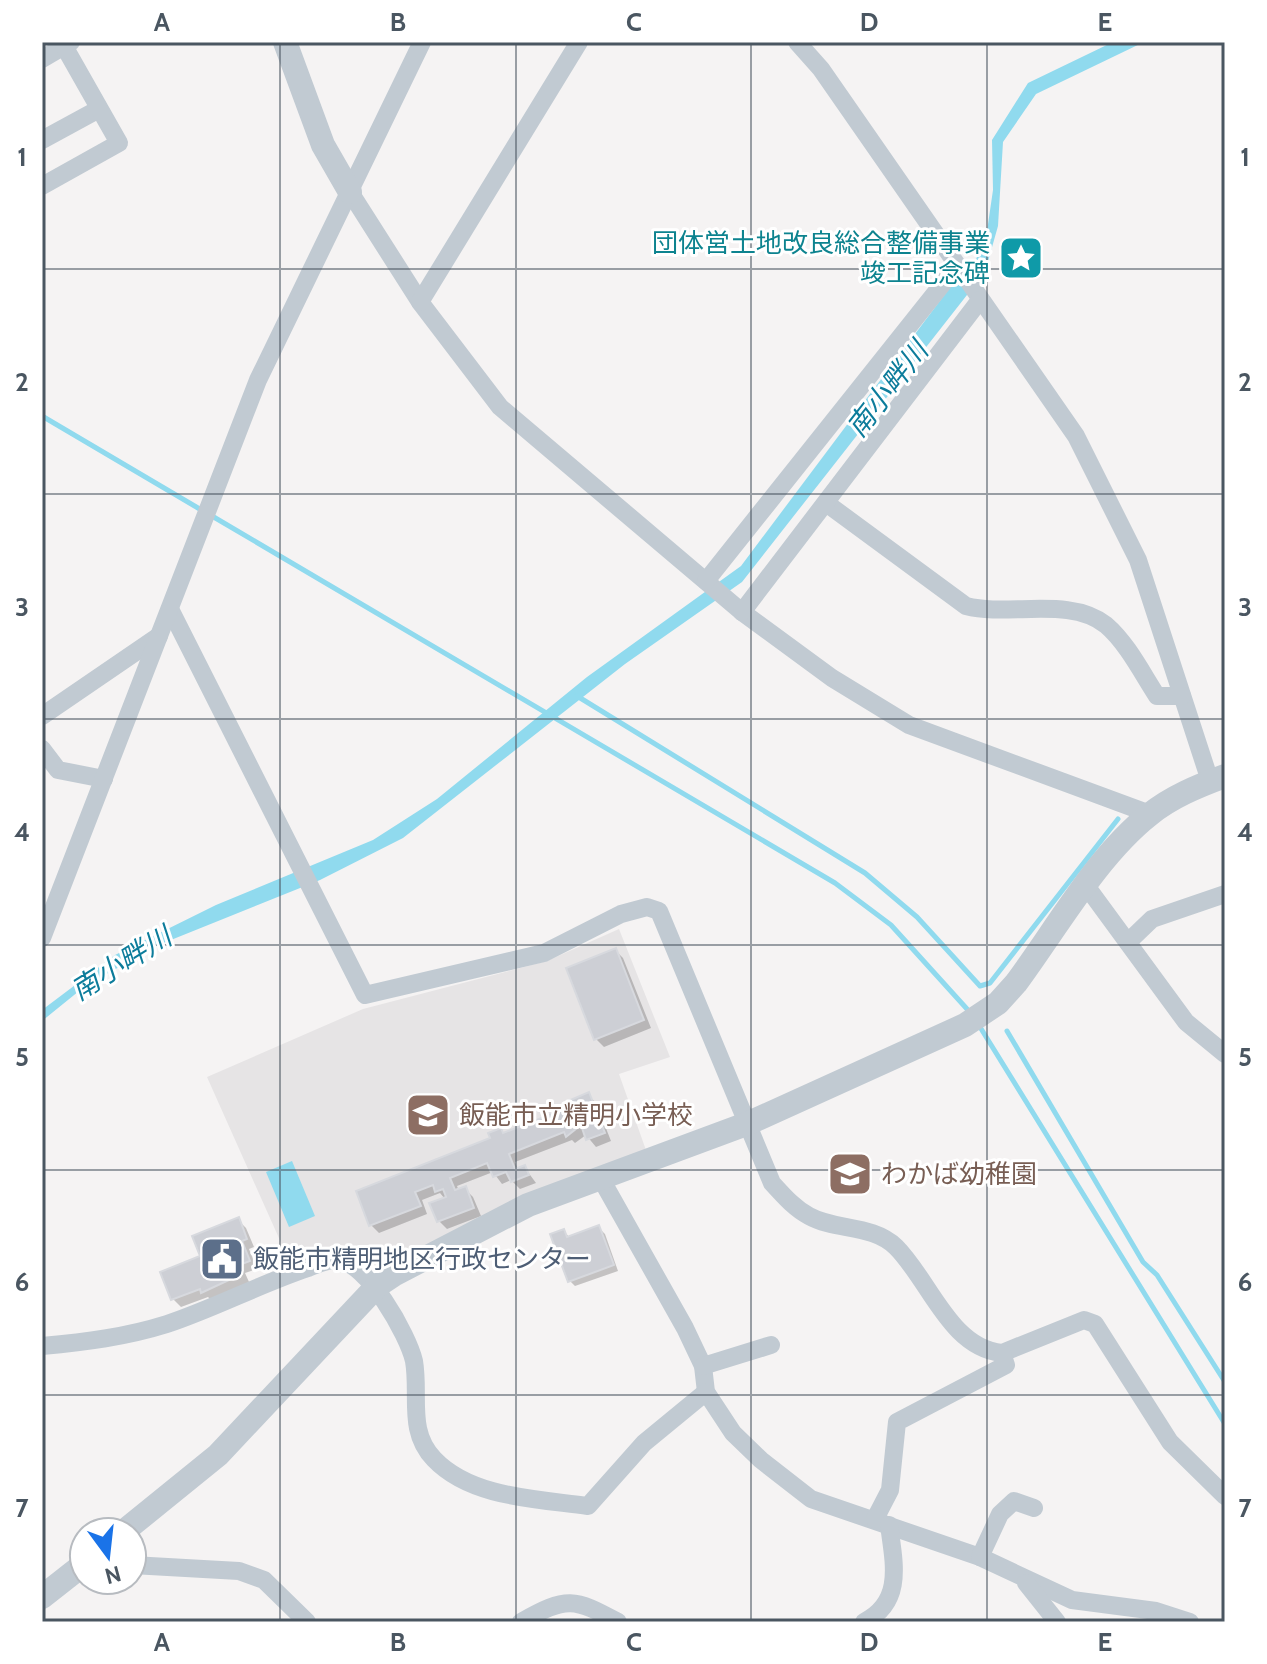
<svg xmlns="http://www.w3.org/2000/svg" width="1267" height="1664" font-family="Cabin,'Noto Sans JP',sans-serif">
  <rect width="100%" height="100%" fill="#f5f3f3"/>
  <path fill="#e6e4e5" d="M619 929 670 1057 619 1074 647 1153 380 1273 362 1258 339 1247 291 1265 207 1077 363 1009 547 961Z"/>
  <g fill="#90daee">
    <path d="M1113 42H1144L1036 94 1003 142 998 226 985 272 742 582 625 664 403 838 320 880 156 946 84 987 42 1021V1010L115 955 216 905 373 840 437 799 587 677 741 566 954 282 975 262 987 231 993 190 992 140 1028 83Z"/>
    <path d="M292 1161 315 1216 289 1227 266 1172Z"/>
  </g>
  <g fill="#0003">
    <path d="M615 950 623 958 651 1028 604 1047 596 1039Z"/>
    <path d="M588 1095 596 1103 611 1141 596 1147 586 1135 575 1143 572 1140 515 1162 518 1170 525 1168 536 1183 520 1189 511 1180 502 1184 493 1172 457 1186 459 1191 465 1189 473 1197 481 1216 447 1229 439 1221 445 1199 440 1193 422 1200 427 1214 379 1233 371 1225 358 1192 492 1139 500 1130 504 1134 572 1108Z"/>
    <path d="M238 1220 246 1228 254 1247 249 1249 257 1269 245 1273 249 1282 211 1300 208 1297 181 1307 173 1299 163 1273 203 1257Z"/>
    <path d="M599 1228 605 1234 618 1271 575 1286 570 1281 564 1231 569 1237Z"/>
  </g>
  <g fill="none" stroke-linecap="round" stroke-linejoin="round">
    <g stroke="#90daee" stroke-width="5">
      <path d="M42 416 203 511"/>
      <path d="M212 516 835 883 891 925 967 1009"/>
      <path d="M577 696 865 873 917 917 980 986 990 983 1118 819"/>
      <path d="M980 1027 1225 1424"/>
      <path d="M1007 1031 1143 1262 1157 1275 1225 1382"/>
    </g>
  </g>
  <g fill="#cdcfd5" stroke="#d7d9de" stroke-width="2">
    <path d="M616 948 644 1020 594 1040 566 968Z"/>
    <path d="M589 1092 605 1133 586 1140 581 1125 566 1137 564 1132 509 1154 515 1169 525 1165 529 1175 511 1182 506 1172 493 1177 487 1163 450 1178 455 1190 466 1186 474 1208 437 1222 429 1203 446 1197 443 1189 435 1192 433 1185 415 1192 421 1206 369 1226 356 1191 490 1138 488 1133 501 1128 503 1133 570 1107 568 1101Z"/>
    <path d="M239 1217 247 1239 242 1241 250 1261 239 1265 242 1274 201 1293 200 1289 171 1300 160 1272 200 1256 192 1236Z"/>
    <path d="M599 1225 614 1265 568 1282 550 1234 564 1229 567 1237Z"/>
  </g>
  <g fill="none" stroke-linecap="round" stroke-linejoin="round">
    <g stroke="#c1cad2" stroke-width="18">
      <path d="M797 42 821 69 1076 436 1138 560 1210 781"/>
      <path d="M42 59 71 42"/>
      <path d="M42 140 99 109"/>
      <path d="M42 186 119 143 64 46"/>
      <path d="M350 192 420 302 500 407 742 612 832 678 909 725 1150 814"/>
      <path d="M420 302 579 42"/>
      <path d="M826 503 966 606C1009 617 1070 596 1106 625 1127 643 1142 673 1157 696H1182"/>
      <path d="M706 581 956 267"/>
      <path d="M170 609 365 995 544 953 621 914 647 907 659 911 772 1183C783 1195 794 1208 809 1216 836 1231 872 1224 896 1247 930 1281 950 1348 1002 1353L1084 1320 1095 1324 1170 1442 1225 1496"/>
      <path d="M742 612 980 300"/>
      <path d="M42 716 159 636"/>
      <path d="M42 749 58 770 104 779"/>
      <path d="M1087 887 1186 1022 1225 1054"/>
      <path d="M42 938 258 380 422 42"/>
      <path d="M1128 942 1152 919 1225 894"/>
      <path d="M600 1177 685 1328 703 1366 706 1392 733 1433 761 1460 811 1499 980 1557 1072 1600 1156 1611 1190 1622"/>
      <path d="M42 1346C85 1342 126 1337 167 1324 215 1308 260 1284 308 1268 316 1265 328 1259 337 1260 367 1261 408 1335 414 1361 420 1396 407 1431 434 1459 471 1498 538 1499 588 1506L644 1443 706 1392"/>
      <path d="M703 1366 771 1345"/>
      <path d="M875 1519 890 1490 897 1422 1006 1365 1002 1353"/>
      <path d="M980 1557 1000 1514 1014 1501 1034 1508"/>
      <path d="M132 1565 239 1571 264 1580 307 1622"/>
      <path d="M1026 1583 1057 1622"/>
      <path d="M521 1622C567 1596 574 1598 618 1622"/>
      <path d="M864 1622C904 1602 894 1563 889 1525"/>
    </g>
    <g stroke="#c1cad2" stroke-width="24">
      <path d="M285 42 323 145 350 192"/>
      <path d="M123 1532 218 1455 377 1286 395 1274 528 1205 749 1123 965 1025 998 1003 1016 983C1056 929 1097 856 1149 815 1171 797 1198 786 1225 776"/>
      <path d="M42 1597 84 1564"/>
    </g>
  </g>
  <path fill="none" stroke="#4a5661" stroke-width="2" stroke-opacity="0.55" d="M280 42V1622M516 42V1622M751 42V1622M987 42V1622M42 269H1225M42 494H1225M42 719H1225M42 945H1225M42 1170H1225M42 1395H1225"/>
  <defs>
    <g id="sight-square" transform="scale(2.3)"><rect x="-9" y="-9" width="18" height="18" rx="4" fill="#0f9aa8" stroke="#fff"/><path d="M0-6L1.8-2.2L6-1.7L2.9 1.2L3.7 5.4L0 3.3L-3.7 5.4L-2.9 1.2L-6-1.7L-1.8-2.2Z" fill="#fff"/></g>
    <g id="school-square" transform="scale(2.3)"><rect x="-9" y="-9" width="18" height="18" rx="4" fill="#8d6e63" stroke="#fff"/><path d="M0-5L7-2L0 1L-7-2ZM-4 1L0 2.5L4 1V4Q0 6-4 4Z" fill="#fff"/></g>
    <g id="civic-square" transform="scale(2.3)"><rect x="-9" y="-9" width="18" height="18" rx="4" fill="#5c6f8a" stroke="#fff"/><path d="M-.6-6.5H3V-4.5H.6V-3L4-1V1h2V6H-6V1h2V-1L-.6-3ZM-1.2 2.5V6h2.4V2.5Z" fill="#fff"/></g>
  </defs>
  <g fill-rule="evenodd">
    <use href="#sight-square" x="1021" y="258"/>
    <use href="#school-square" x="428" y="1115"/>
    <use href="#school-square" x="850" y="1174"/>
    <use href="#civic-square" x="222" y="1259"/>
  </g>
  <g text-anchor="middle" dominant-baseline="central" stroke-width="6" stroke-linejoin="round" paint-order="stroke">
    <g font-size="26" fill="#0d838f" stroke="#fff" text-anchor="end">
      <text x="990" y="243">団体営土地改良総合整備事業<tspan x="990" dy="30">竣工記念碑</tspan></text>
    </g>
    <g font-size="26" fill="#785e54" stroke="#fff" text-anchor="start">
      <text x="459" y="1115">飯能市立精明小学校</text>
      <text x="881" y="1174">わかば幼稚園</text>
    </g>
    <g font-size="26" fill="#4e5e75" stroke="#fff" text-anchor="start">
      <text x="253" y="1259">飯能市精明地区行政センター</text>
    </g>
    <g font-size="28" font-style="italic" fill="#0c7c9b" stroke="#fff">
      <text transform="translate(887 389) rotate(-52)">南小畔川</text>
      <text transform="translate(121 963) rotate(-32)">南小畔川</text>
    </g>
  </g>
  <rect width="1267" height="1664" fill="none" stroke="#ffffff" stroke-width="88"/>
  <g transform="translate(108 1556) rotate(165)"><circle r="38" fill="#ffffff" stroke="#b7bbc0" stroke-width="2"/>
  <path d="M0-6L14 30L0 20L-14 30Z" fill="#1a73e8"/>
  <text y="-12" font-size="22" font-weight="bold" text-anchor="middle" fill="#4a5661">N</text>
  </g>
  <rect x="44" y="44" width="1179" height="1576" fill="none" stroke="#4a5661" stroke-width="3"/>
  <g font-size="26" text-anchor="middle" font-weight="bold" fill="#4a5661">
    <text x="162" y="31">A</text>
    <text x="398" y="31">B</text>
    <text x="634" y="31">C</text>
    <text x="869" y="31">D</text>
    <text x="1105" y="31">E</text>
    <text x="22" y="166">1</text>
    <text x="1245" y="166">1</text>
    <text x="22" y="391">2</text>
    <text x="1245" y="391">2</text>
    <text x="22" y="616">3</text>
    <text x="1245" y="616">3</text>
    <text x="22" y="841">4</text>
    <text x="1245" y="841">4</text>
    <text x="22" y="1066">5</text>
    <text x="1245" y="1066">5</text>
    <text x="22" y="1291">6</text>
    <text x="1245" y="1291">6</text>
    <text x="22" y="1517">7</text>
    <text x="1245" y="1517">7</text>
    <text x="162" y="1651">A</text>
    <text x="398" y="1651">B</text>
    <text x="634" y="1651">C</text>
    <text x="869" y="1651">D</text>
    <text x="1105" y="1651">E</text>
  </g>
</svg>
